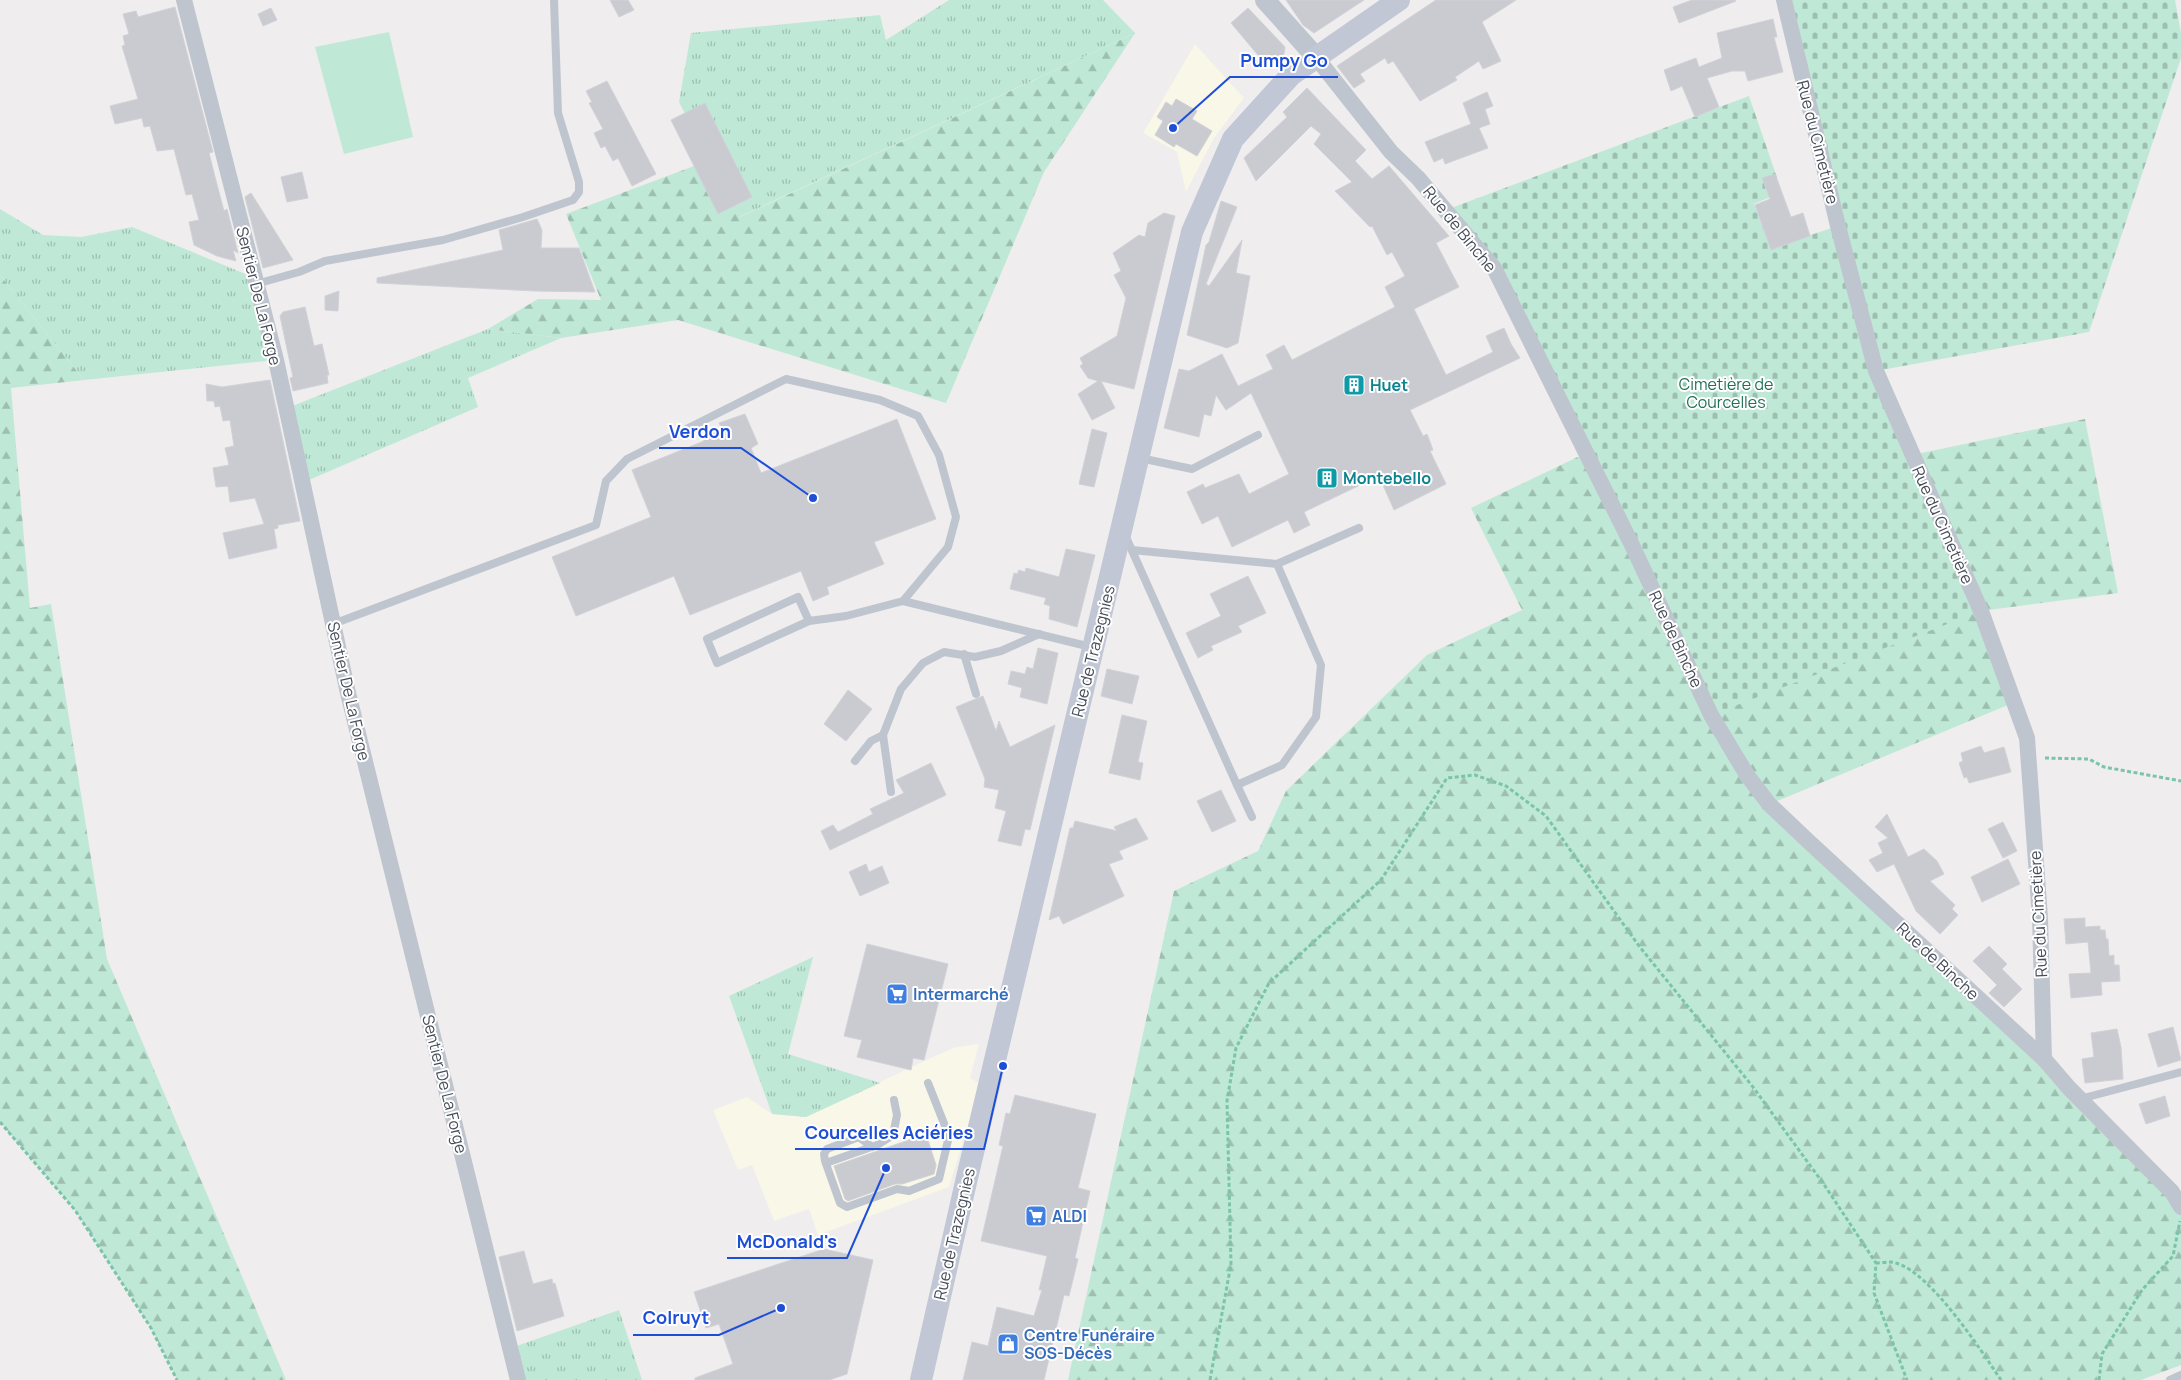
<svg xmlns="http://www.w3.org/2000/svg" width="2181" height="1380" font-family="Manrope,sans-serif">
  <defs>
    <pattern id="grass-tufts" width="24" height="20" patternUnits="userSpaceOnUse" patternTransform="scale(1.25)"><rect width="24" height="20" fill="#bfe9d6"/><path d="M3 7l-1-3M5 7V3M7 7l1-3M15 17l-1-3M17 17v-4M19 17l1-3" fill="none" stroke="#9dbfb0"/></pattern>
    <pattern id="forest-firs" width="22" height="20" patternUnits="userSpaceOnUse" patternTransform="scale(1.25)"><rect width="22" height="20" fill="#bfe9d6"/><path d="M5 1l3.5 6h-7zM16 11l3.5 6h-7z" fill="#9dbfb0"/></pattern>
    <pattern id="cemetery-stones" width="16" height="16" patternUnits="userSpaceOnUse" patternTransform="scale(1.25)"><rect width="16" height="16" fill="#bfe9d6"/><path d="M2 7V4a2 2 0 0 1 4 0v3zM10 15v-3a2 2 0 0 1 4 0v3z" fill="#9dbfb0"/></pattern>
  </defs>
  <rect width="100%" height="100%" fill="#efeded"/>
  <g fill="#f9f7e7">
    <path d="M1195 44 1244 98 1214 138 1186 192 1177 152 1143 133Z"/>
    <path d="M979 1044 970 1078 981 1084 949 1187 818 1235 809 1209 774 1221 752 1165 738 1170 713 1110 747 1097 772 1114 806 1117 937 1055 956 1047Z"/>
  </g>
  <g fill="url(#grass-tufts)">
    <path d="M949 0H1103L1135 33 739 217 679 102 691 33 880 15 886 40Z"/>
    <path d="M0 209 43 235 81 237 132 227 255 278 276 360 84 380 0 275Z"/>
    <path d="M488 329 561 338 468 378 478 407 302 483 287 408Z"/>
    <path d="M813 957 788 1054 880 1083 806 1117 772 1114 729 996Z"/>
    <path d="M619 1310 642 1380H518L511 1348Z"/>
  </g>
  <g fill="url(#forest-firs)">
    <path d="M1135 33 1044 172 946 403 678 320 561 338 488 329 538 299 601 300 566 214 710 160 740 217Z"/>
    <path d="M0 275 84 380 11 388 30 608 51 604 107 959 286 1380H177L151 1328 75 1210 0 1122Z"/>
    <path d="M2085 419 2118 593 1981 611 2015 702 1770 804 2044 1059 2181 1207V1365L2141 1380H1068L1174 891 1258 851 1286 791 1427 655 1522 610 1471 508 1586 453 1912 455Z"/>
  </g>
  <path fill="url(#cemetery-stones)" d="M1784 0H2175L2181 33V58L2089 332 1876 371 1981 611 1711 715 1494 268 1446 210 1749 96 1782 192 1754 204 1771 248 1838 226Z"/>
  <path fill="#bfe9d6" d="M389 32 413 137 344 154 315 47Z"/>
  <g fill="#cacbd1" stroke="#d1d2d8">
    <path d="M610 0H628L634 10 619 17Z"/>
    <path d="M1286 0H1364L1314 33 1303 25Z"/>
    <path d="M1436 0H1516L1482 22 1501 61 1483 69 1479 61 1455 77 1457 80 1420 101 1393 61 1388 64 1385 58 1360 74 1365 81 1354 88 1337 66Z"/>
    <path d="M1692 0H1735L1736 1 1679 23 1673 7Z"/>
    <path d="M175 7 213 152 209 153 215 177 224 211 227 209 238 253 233 250 236 261 217 256 194 245 189 222 199 220 192 194 186 195 174 149 157 151 150 126 144 127 142 118 115 124 110 106 138 99 122 46 125 45 123 36 129 34 123 14 136 11 138 17Z"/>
    <path d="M271 8 277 20 263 26 258 14Z"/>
    <path d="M1248 8 1285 47 1284 54 1268 67 1231 23Z"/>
    <path d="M1773 19 1777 37H1774L1783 72 1748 81 1745 71H1732L1707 78 1719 107 1695 117 1682 86 1671 91 1664 70 1696 58 1699 67 1722 58 1717 33Z"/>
    <path d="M607 81 656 174 632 186 618 158 613 161 605 146 601 148 594 133 603 129 589 103 592 102 586 91Z"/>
    <path d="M1307 88 1366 150 1355 161 1372 179 1389 166 1449 236 1436 243 1459 287 1414 309 1446 375 1493 352 1486 336 1504 328 1511 344 1520 358 1410 410 1423 436 1427 434 1433 450 1430 451 1446 484 1394 510 1379 476 1304 512 1310 525 1294 533 1288 520 1232 547 1218 516 1202 524 1187 492 1203 484 1205 488 1239 474 1249 494 1289 474 1251 393 1226 410 1216 395 1211 416 1204 414 1199 437 1164 428 1179 369 1189 371 1222 354 1238 386 1273 369 1266 355 1284 345 1292 360 1395 307 1385 287 1405 276 1392 252 1387 255 1372 226 1370 227 1335 191 1352 182 1314 144 1321 134 1311 126 1256 181 1244 158 1287 117 1283 112Z"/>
    <path d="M1487 92 1493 106 1485 109 1490 124 1479 128 1488 148 1445 164 1443 158 1434 162 1425 142 1471 124 1463 103Z"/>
    <path d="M1176 99 1197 111 1192 119 1212 131 1197 156 1176 144 1174 147 1155 135 1163 121 1157 117 1166 102 1172 106Z"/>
    <path d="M705 103 752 197 718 214 671 120Z"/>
    <path d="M302 172 308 198 287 202 281 177Z"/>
    <path d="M1775 174 1791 217 1803 213 1810 236 1771 250 1755 205 1770 199 1762 178Z"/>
    <path d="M251 193 283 244 293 260 263 268 245 197Z"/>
    <path d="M1221 201 1237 207 1206 284 1209 286 1242 240 1236 273 1250 276 1238 343 1227 348 1187 335 1206 245 1209 242Z"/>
    <path d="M1164 213 1175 216 1134 389 1101 381 1115 408 1092 420 1078 394 1098 381 1088 378 1080 366 1083 364 1080 358 1117 336 1126 298 1114 275 1121 271 1113 253 1139 235 1145 237 1148 223Z"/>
    <path d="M537 219 542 230 541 248H579L595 292 535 291 377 283V278L503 250 499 230Z"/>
    <path d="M339 291 338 311 325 310V296Z"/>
    <path d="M305 307 314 346 322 344 329 375H327L328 383 293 391 290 378 293 377 280 316 283 312Z"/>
    <path d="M270 380 300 521 278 525V528L274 529 277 548 229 559 223 533 264 524 255 498 230 502 228 486 216 487 213 468 229 465 225 448 234 446 230 420 223 421 220 406 215 407 214 401H207L206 384 222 387Z"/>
    <path d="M745 414 758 444 751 448 761 473 897 419 936 519 874 542 884 564 827 587 829 594 813 601 801 571 690 615 674 576 576 616 552 557 651 517 632 470 704 441 702 437 722 429 719 423Z"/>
    <path d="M1092 429 1107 433 1094 487 1079 484Z"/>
    <path d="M1066 549 1095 555 1077 627 1049 619 1050 606 1044 604 1046 598 1010 589 1014 573 1017 574 1019 570 1025 572 1026 568 1059 577Z"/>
    <path d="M1248 576 1266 613 1238 626 1242 632 1211 646 1213 650 1198 658 1186 633 1221 616 1210 594Z"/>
    <path d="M1038 648 1058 653 1047 704 1020 697 1022 688 1008 684 1011 671 1025 674 1027 667 1033 669Z"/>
    <path d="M1107 669 1139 676 1132 704 1101 696Z"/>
    <path d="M848 690 872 709 846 741 824 724Z"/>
    <path d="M983 696 996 731 999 721 1010 747 1055 725 1030 830 1025 829 1021 846 998 841 1006 811 995 808 999 790 984 787 985 779 956 707Z"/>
    <path d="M1122 715 1147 721 1138 762 1143 763 1140 780 1109 773Z"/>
    <path d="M1981 746 1984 753 2004 747 2011 772 1969 783 1967 777 1964 778 1959 763 1963 761 1961 753Z"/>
    <path d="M931 763 946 795 830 850 821 831 833 825 838 832 873 814 870 809 904 793 896 780Z"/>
    <path d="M1221 790 1236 821 1212 832 1197 801Z"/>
    <path d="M1887 814 1908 857 1924 849 1937 861 1944 874 1930 881 1955 905 1952 909 1958 915 1940 934 1916 911 1894 864 1877 872 1869 860 1883 853 1878 843 1888 838 1875 827Z"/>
    <path d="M1136 818 1148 839 1119 851 1123 859 1109 864 1124 896 1063 924 1059 916 1049 920 1070 828H1073L1075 821 1117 831 1114 827Z"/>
    <path d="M2003 822 2017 851 2003 858 1988 829Z"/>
    <path d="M2008 859 2020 884 1982 902 1971 877Z"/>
    <path d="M866 864 869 872 882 866 889 883 860 896 849 872Z"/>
    <path d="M2085 918V927L2100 926V930H2105L2106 939H2108L2109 956 2114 955V965H2119L2120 981 2101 982 2102 995 2071 998 2069 974 2091 973 2088 942 2066 944 2064 919Z"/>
    <path d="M867 944 948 964 924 1060 913 1058 911 1070 857 1057 862 1040 844 1036Z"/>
    <path d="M1989 946 2007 964 2002 969 2022 989 2004 1007 1989 993 1997 985 1973 961Z"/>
    <path d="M2173 1027 2181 1060 2158 1067 2148 1034Z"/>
    <path d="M2117 1029 2121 1047 2123 1079 2085 1083 2082 1059 2094 1057 2091 1033Z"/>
    <path d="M1015 1095 1096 1114 1078 1188 1090 1191 1075 1258 1078 1259 1069 1296 1064 1295 1044 1380H963L972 1342 988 1346 997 1307 1034 1316 1042 1290H1039L1047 1256 981 1241 1003 1146 999 1145 1006 1113 1010 1114Z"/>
    <path d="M2165 1096 2170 1116 2146 1124 2139 1104Z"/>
    <path d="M926 1134 936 1165 934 1174 902 1184H895L848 1201 845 1199 834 1166Z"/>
    <path d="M824 1249 873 1260 847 1374 829 1380H695V1378L733 1364 719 1324 706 1328 694 1292Z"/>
    <path d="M524 1251 533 1284 552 1279 553 1284 555 1283 564 1316 517 1331 499 1257Z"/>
  </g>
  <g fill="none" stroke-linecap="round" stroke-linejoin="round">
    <g stroke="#7bc4ab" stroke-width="3" stroke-dasharray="4 2.5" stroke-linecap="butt">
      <path d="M2045 758 2089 759 2104 767 2181 781"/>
      <path d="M0 1122 75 1210 151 1328 177 1380"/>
      <path d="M1876 1263C1882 1263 1890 1261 1896 1263 1931 1273 1980 1349 2001 1380"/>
      <path d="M1210 1380 1231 1264 1227 1101 1236 1048 1269 983 1381 880 1447 778 1475 775 1506 786 1546 816 1639 946 1753 1087 1823 1183 1876 1263 1874 1293 1907 1380"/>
      <path d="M2099 1380 2102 1354 2142 1290 2173 1256 2180 1221"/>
    </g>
    <g stroke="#bfc5ce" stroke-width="8">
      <path d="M256 284 299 272 325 261 443 240 523 217 573 200 579 192V182L558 113 554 0"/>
      <path d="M1140 458 1192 469 1258 435"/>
      <path d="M1125 535 1237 785 1282 765 1316 717 1321 665 1277 564 1132 550"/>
      <path d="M1277 564 1359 528"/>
      <path d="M809 621 798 597 707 639 717 663 809 621 846 616 903 601 1091 647"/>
      <path d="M333 624 596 525 606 481 627 459 786 379 880 400 918 416 939 455 956 517 948 547 903 601"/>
      <path d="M964 654 976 694"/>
      <path d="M855 761 871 741 883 735"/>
      <path d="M1237 785 1252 817"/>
      <path d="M891 792 883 735 901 689 923 663 944 652 975 657 1001 651 1039 634"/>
      <path d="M2080 1099 2181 1072"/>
      <path d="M872 1147 859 1137 827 1149 824 1154 825 1161 840 1203 847 1207 897 1189 909 1191 939 1179 949 1136 928 1083"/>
      <path d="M826 1163 877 1145 893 1135 897 1115 894 1100"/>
      <path d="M2170 1380 2181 1375"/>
    </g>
    <g stroke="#bfc5ce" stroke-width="16">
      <path d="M184 0 276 360 348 693 518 1380"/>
      <path d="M1784 0 1838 226 1876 371 1981 611 2027 738 2040 918 2044 1059"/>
      <path d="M1315 56 1391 152 1418 178 1494 268 1632 545 1711 715 1747 775 1769 804 1807 840 2044 1059 2069 1088 2172 1192 2181 1207"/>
    </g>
    <path stroke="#bfc5ce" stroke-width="20" d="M1265 0 1315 56"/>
    <path stroke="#c1c7d4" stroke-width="22" d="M921 1380 966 1182 1192 232 1233 139 1291 75 1399 0"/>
  </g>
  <defs>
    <g id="building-square" transform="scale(1.125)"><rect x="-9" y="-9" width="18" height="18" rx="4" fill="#0f9aa8" stroke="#fff"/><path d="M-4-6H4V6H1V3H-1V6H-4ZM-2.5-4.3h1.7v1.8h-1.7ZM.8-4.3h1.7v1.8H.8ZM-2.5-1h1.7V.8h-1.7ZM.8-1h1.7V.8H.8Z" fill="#fff"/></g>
    <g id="supermarket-square" transform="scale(1.125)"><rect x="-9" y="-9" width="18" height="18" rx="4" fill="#3f7fe0" stroke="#fff"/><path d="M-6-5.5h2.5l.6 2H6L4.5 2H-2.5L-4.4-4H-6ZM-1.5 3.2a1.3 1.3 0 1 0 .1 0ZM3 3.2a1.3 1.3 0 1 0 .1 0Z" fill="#fff"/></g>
    <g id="shop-square" transform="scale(1.125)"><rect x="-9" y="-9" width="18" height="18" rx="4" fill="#3f7fe0" stroke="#fff"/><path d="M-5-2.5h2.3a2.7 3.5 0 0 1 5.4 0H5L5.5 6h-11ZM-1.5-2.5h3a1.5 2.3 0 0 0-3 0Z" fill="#fff"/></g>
  </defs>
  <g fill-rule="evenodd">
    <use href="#building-square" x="1354" y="385"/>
    <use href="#building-square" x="1327" y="478"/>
    <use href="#supermarket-square" x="897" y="994"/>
    <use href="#supermarket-square" x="1036" y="1216"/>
    <use href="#shop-square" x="1008" y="1344"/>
  </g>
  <g text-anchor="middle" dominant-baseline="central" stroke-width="4" stroke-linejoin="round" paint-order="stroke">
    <g font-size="16" fill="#474d58" stroke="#fff">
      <text transform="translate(1818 142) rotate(76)">Rue du Cimetière</text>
      <text transform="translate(1460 229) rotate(51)">Rue de Binche</text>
      <text transform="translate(259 296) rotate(76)">Sentier De La Forge</text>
      <text transform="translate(1943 525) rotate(66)">Rue du Cimetière</text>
      <text transform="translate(1676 639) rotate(65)">Rue de Binche</text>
      <text transform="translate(1093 651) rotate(-76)">Rue de Trazegnies</text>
      <text transform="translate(349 691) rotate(77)">Sentier De La Forge</text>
      <text transform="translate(2038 914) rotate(-93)">Rue du Cimetière</text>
      <text transform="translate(1938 961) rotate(43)">Rue de Binche</text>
      <text transform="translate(445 1084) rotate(76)">Sentier De La Forge</text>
      <text transform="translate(954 1234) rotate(-77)">Rue de Trazegnies</text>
    </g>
    <g font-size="16" fill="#207256" stroke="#fff">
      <text x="1726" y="384">Cimetière de<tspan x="1726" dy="18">Courcelles</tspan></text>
    </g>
    <g font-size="16" font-weight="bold" fill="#0d838f" stroke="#fff" text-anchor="start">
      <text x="1370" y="385">Huet</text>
      <text x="1343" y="478">Montebello</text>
    </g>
    <g font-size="16" font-weight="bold" fill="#366cbe" stroke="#fff" text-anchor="start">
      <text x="913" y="994">Intermarché</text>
      <text x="1052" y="1216">ALDI</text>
      <text x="1024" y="1335">Centre Funéraire<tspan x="1024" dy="18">SOS-Décès</tspan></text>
    </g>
  </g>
  <path fill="none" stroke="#1d4ed8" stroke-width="2" d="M1173 128L1230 77H1338M813 498L741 448H659M1003 1066L984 1149H795M886 1168L847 1258H727M781 1308L719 1335H633"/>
  <g fill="#1d4ed8" stroke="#fff" stroke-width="2">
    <circle cx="1173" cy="128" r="5"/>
    <circle cx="813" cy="498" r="5"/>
    <circle cx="1003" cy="1066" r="5"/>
    <circle cx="886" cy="1168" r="5"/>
    <circle cx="781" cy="1308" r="5"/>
  </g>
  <g font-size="18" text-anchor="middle" font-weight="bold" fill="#1d4ed8" stroke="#fff" stroke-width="4" stroke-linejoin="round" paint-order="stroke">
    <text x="1284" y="67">Pumpy Go</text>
    <text x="700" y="438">Verdon</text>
    <text x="889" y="1139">Courcelles Aciéries</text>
    <text x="787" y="1248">McDonald's</text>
    <text x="676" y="1324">Colruyt</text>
  </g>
</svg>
